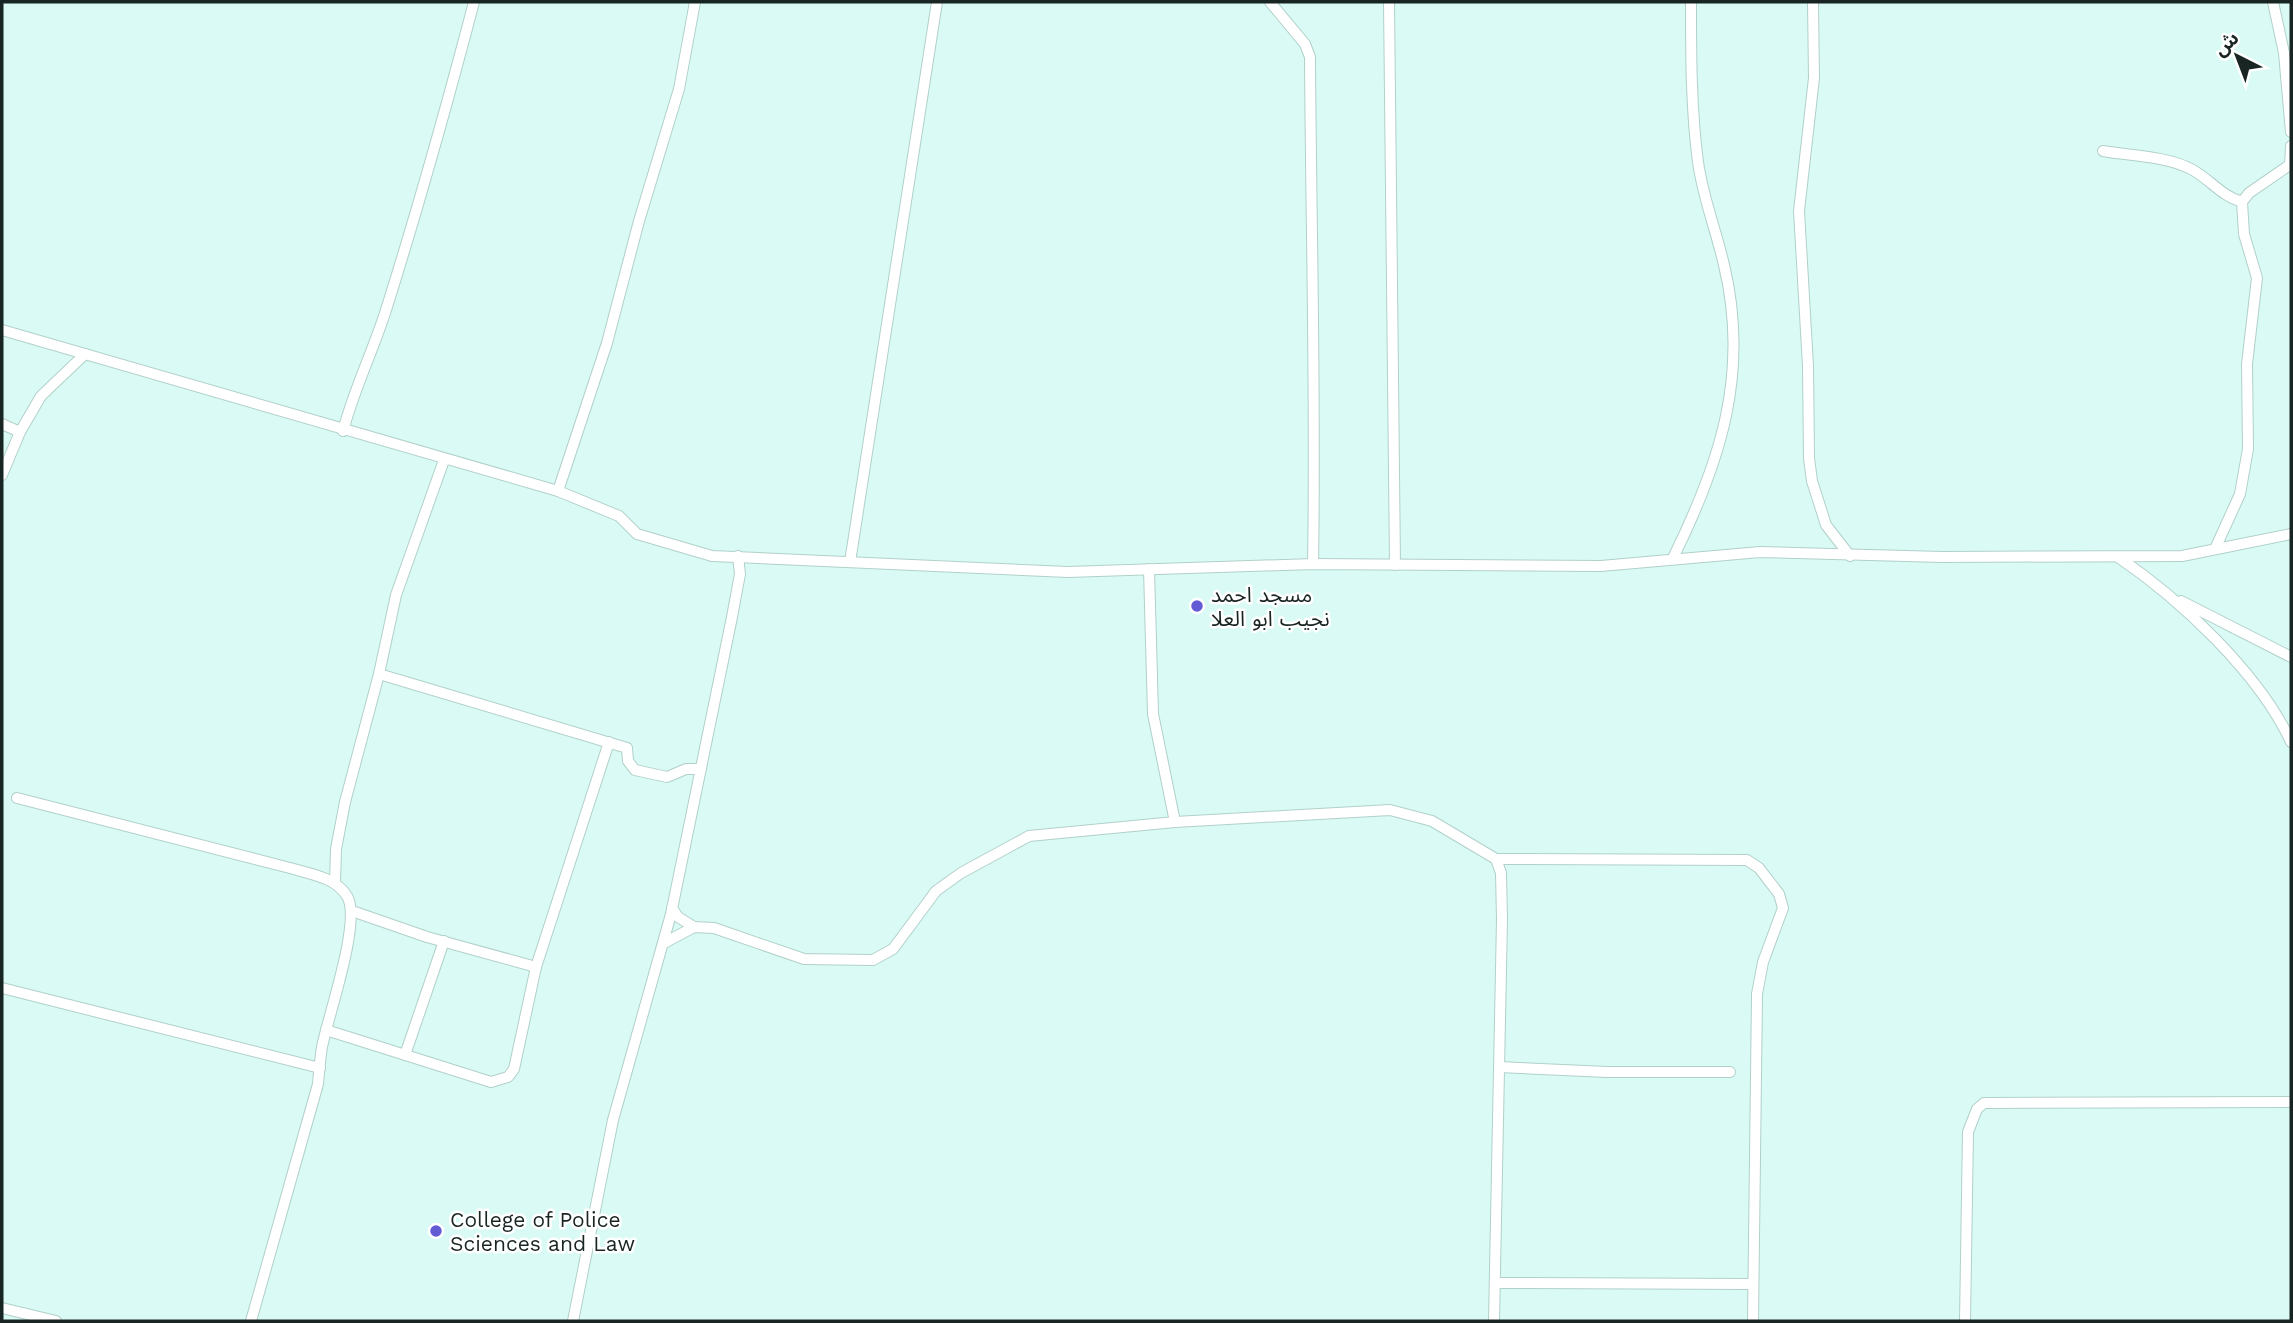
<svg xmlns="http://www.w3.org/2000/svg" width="2293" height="1323" font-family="'Work Sans','Noto Sans Arabic',sans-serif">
  <rect width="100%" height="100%" fill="#dafbf5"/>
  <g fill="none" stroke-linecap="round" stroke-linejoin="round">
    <g stroke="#b1d0ca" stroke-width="12">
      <g id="minor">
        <path d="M1270 2 1305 44 1310 57C1311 227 1316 395 1313 564"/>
        <path d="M1389 2 1395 565"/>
        <path d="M1813 2 1814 78 1799 211 1808 366 1809 458 1812 481 1826 525 1850 556"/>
        <path d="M2273 2 2284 53 2291 132"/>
        <path d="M2103 151C2131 156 2166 156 2191 169 2210 179 2221 196 2242 202"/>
        <path d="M2290 165 2291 146"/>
        <path d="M2 330 558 491 619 516 637 534 712 556 1068 572 1313 564 1601 566 1760 552 1942 557 2182 556 2291 534"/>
        <path d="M2 424 20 432"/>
        <path d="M343 431C354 389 373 351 386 310 418 208 447 105 474 2"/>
        <path d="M2 475 20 432 41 396 85 354"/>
        <path d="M558 491 607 343 639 221 679 89 695 2"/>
        <path d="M2215 549 2240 494 2248 449 2247 364 2257 278 2244 234 2242 202 2249 193 2291 164"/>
        <path d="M2118 557C2180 599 2259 673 2291 742"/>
        <path d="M1673 558C1720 463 1750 373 1724 265 1716 230 1703 198 1698 162 1691 109 1691 55 1691 2"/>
        <path d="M850 562 937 2"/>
        <path d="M1149 569 1153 714 1175 822"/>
        <path d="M2181 601 2291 657"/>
        <path d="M379 674 627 748 628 761 635 770 667 777 686 769H701"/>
        <path d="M17 798 290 868C310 874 335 877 347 896 362 920 328 1016 322 1047 320 1059 319 1072 318 1084L251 1321"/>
        <path d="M335 883 336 849 345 802 379 674 396 595 444 460"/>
        <path d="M672 908 678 917 694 927"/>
        <path d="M352 911 427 937 536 967"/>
        <path d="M664 943 694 927 714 928 804 959 873 960 893 949 936 891 961 873 1029 836 1175 822 1390 810 1432 821 1496 859 1747 860 1759 868 1779 894 1783 908 1763 962 1757 994 1753 1321"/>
        <path d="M2 988 320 1068"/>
        <path d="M326 1030 491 1082 508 1077 514 1069 536 967 609 742"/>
        <path d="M405 1055 444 941"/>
        <path d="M1499 1067 1607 1072H1730"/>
        <path d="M1495 1283 1753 1284"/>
        <path d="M2 1308 56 1321"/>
        <path d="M573 1321 613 1120 671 914 732 617 740 574 738 556"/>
        <path d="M1494 1321 1502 919 1501 873 1496 859"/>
        <path d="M1965 1321 1968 1132 1977 1109 1984 1103 2291 1102"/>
      </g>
    </g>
    <use href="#minor" stroke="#fff" stroke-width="10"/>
  </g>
  <g fill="#635bd4" stroke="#fff" stroke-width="2.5">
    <circle cx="1197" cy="606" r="7"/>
    <circle cx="436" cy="1231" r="7"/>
  </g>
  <g text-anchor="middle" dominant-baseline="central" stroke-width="5" stroke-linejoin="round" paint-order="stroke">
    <g font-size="21" fill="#192523" stroke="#fff" text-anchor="start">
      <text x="1211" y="594">مسجد احمد<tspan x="1211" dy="24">نجيب ابو العلا</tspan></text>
      <text x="450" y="1219">College of Police<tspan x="450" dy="24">Sciences and Law</tspan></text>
    </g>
  </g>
  <rect width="2293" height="1323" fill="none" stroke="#192523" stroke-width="7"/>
  <g transform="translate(2237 56) rotate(318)" stroke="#ffffff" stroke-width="5" paint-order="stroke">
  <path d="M0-5L12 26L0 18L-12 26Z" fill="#192523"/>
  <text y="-10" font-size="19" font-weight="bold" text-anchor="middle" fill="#192523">ش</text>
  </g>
</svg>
